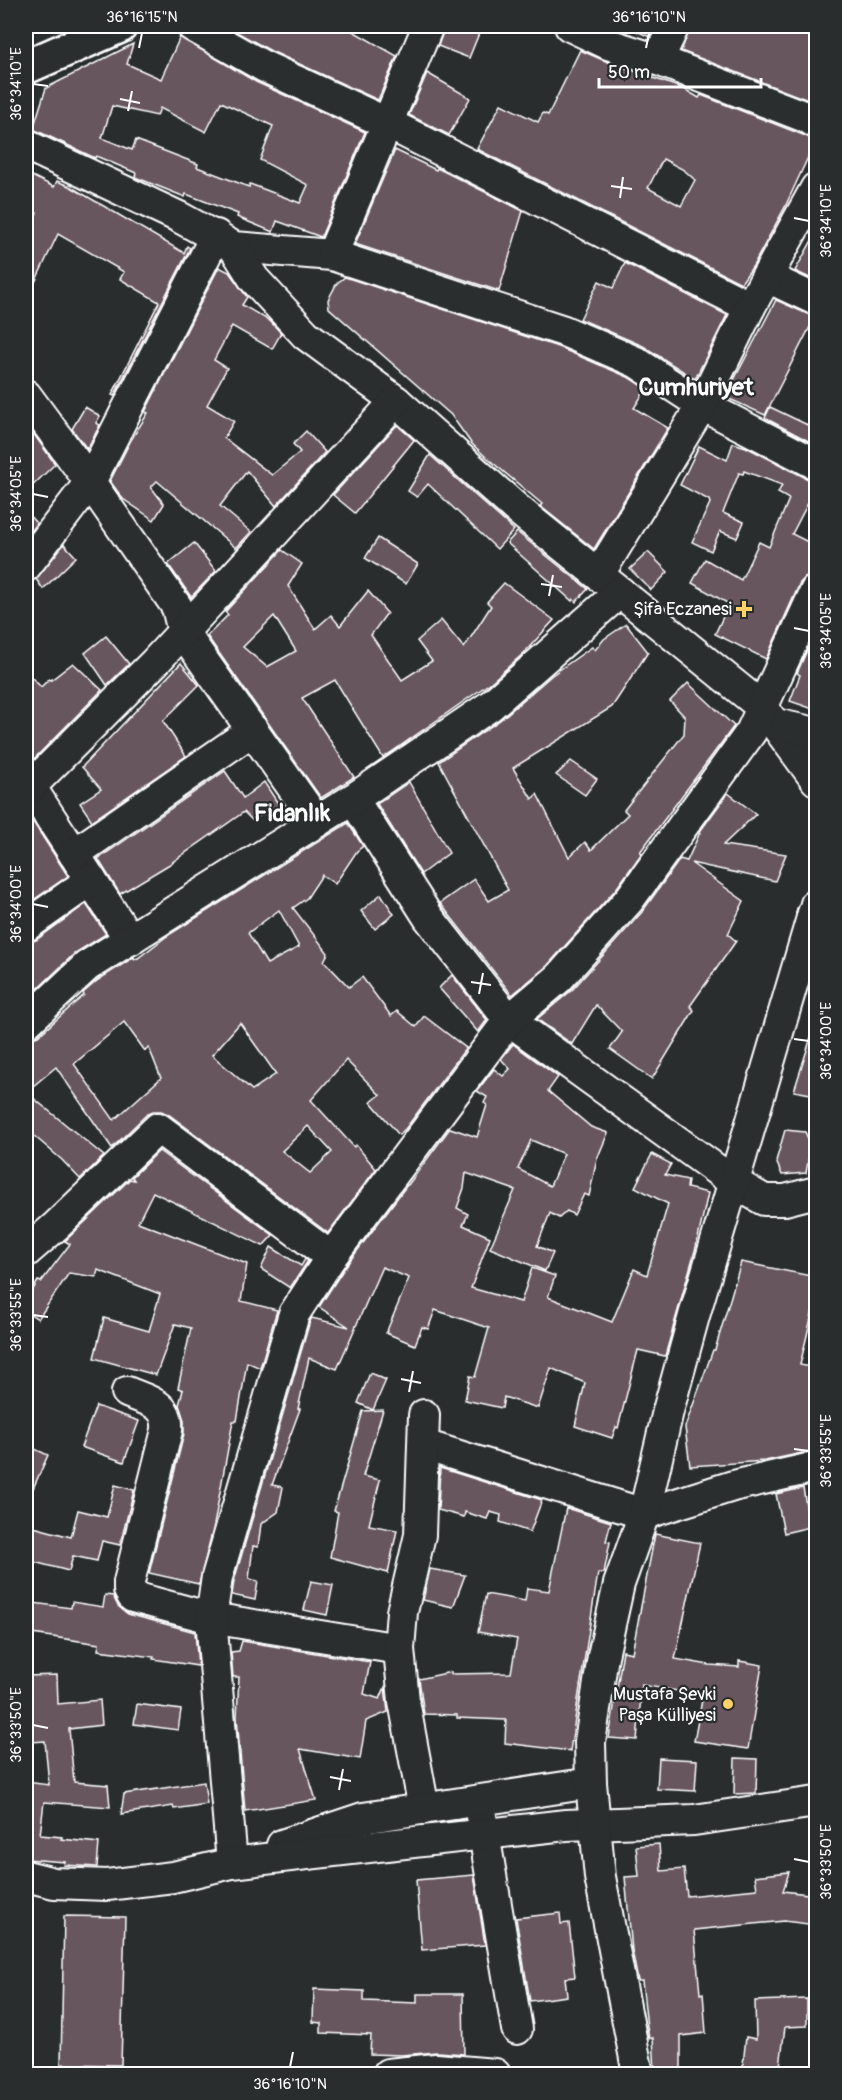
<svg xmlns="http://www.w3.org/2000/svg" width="842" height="2100" font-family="Pangolin,sans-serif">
  <rect width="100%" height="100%" fill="#2a2d2e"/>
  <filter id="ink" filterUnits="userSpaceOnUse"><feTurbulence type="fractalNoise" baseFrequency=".0167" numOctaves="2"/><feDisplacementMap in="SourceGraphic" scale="12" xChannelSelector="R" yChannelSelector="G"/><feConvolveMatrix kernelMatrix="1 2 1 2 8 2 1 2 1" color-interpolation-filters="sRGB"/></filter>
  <g filter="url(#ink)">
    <g fill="#67565f" stroke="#fff" stroke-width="1.5" fill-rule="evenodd">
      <path d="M226 26H344L397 56 378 100 271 51Z"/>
      <path d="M445 26H482L469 58 438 46Z"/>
      <path d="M625 26H655L650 37Z"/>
      <path d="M691 26H816V103L681 51Z"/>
      <path d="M180 37 256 82 365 132 321 237 277 221 273 232 237 217 238 214 186 194 185 197 135 177 136 173 96 156 95 158 33 129 46 88 133 44 127 64 161 79ZM221 102 273 126 260 160 308 185 300 203 250 184 249 187 197 167 198 164 136 140 132 150 102 138 112 106 157 116 160 108 206 132Z"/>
      <path d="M580 50 603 60 684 89 699 98 701 95 816 140 785 207 753 266 741 283 477 149 501 104 538 122 543 113 548 115ZM663 159 684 170 695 180 681 206 648 188Z"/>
      <path d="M427 73 470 98 449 135 409 115Z"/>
      <path d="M395 150 436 170 437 168 523 211 499 291 355 244Z"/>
      <path d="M26 173 54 187 57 181 71 187 184 253 187 246 190 248 114 396 112 395 159 302 120 279 124 272 58 234 26 301V237L37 213 26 208Z"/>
      <path d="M816 233V281L795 271Z"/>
      <path d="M625 263 727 315 695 379 643 346 580 319 599 281 613 288Z"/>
      <path d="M219 267 229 272 247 297 242 305 270 321 281 333 272 349 232 326 214 360 227 368 207 405 234 421 224 438 272 475 300 452 293 444 306 431 325 452 276 506 247 471 220 506 251 532 236 548 157 481 151 487 164 504 154 520 123 499 110 481 131 440 148 413 145 412Z"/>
      <path d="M345 277 558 347 628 377 646 389 634 408 668 428 594 549 540 506 542 504 486 457 471 443 451 415 329 308 328 300 337 283Z"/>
      <path d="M776 300 815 317 765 415 725 397Z"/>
      <path d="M85 407 100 416 96 423 100 425 87 449 72 429Z"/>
      <path d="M770 407 816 429V445L765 418Z"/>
      <path d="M26 423 55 464 26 492Z"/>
      <path d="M397 425 414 440 355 513 333 495Z"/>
      <path d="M733 443 746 447 808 479 816 481V507L808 503 792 534 816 546V573L807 576 800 583 766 659 715 634 729 604 692 583 705 559 741 580 759 542 769 547 789 499 778 493 782 485 744 471 743 474 739 473 723 513 744 522 737 538 720 531 711 551 692 542 710 503 709 500 680 485 699 446 727 460Z"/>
      <path d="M430 455 514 530 497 549 428 484 417 497 408 491Z"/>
      <path d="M26 512 37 524 26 538Z"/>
      <path d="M517 532 588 589 576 602 573 599 572 601 507 543Z"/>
      <path d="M378 538 418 564 406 584 365 558Z"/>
      <path d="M194 543 216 571 191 597 168 564Z"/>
      <path d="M64 544 76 557 43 589 36 579Z"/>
      <path d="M282 550 302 564 288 586 315 629 331 615 340 626 368 591 387 613 371 635 402 680 432 661 417 641 441 620 464 648 491 606 487 602 504 583 554 620 524 653 490 683 383 758 335 680 302 698 354 777 321 798 207 636 228 615 225 612ZM274 616 296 651 267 667 243 647Z"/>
      <path d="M648 552 668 572 651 590 630 569Z"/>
      <path d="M626 624 648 652 612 707 513 768 532 799 537 794 569 857 585 842 591 850 628 814 624 810 684 734 685 717 670 701 688 683 734 726 640 852 642 853 616 889 547 966 512 995 440 903 474 879 489 901 508 890 439 762 500 720 552 675 592 647 595 650 604 639Z"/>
      <path d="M816 630V710L790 701 800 675 797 673Z"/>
      <path d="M106 636 129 664 107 685 85 653Z"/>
      <path d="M73 663 102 690 29 764 26 763V672L41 687 49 679 51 680Z"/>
      <path d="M181 663 199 685 163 721 186 756 92 821 80 803 101 789 82 767Z"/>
      <path d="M571 761 597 779 585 795 556 775Z"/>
      <path d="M225 771 243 798 264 782 279 805 252 820 244 812 168 865 120 894 98 859Z"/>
      <path d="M409 782 449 853 421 874 377 804Z"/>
      <path d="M728 793 756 814 723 845 786 854 775 881 691 863 744 901 728 934 736 941 690 1006 694 1010 652 1079 610 1049 622 1032 596 1005 572 1044 537 1019 572 990 642 912 680 859 687 861 701 830Z"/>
      <path d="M26 811 68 876 26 905Z"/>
      <path d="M348 823 363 846 357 851 335 884 322 875 307 898 293 908 328 953 324 961 349 987 362 977 391 1016 397 1011 416 1027 424 1016 466 1048 406 1128 399 1135 371 1102 380 1095 346 1060 311 1100 354 1147 356 1145 376 1169 328 1233 168 1114 161 1111H153L146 1115 112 1148 56 1067 26 1092 104 1156 80 1179 62 1160 26 1129V1040L38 1036 84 995 83 993 98 980 134 957 135 959 138 958 167 936ZM279 910 299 947 267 964 248 933ZM124 1022 145 1051 149 1048 161 1078 114 1120 74 1064ZM240 1023 276 1074 252 1090 212 1055ZM308 1126 332 1152 310 1173 282 1151Z"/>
      <path d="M381 894 394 914 375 929 361 911Z"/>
      <path d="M86 904 106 934 75 953 26 1000V943L36 940Z"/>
      <path d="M452 975 487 1020 478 1032 439 988Z"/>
      <path d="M813 1031H816V1095L794 1091Z"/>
      <path d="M513 1044 558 1077 548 1091 591 1127 608 1133 597 1159 589 1196 584 1194 574 1215 567 1211 559 1218 550 1213 537 1246 553 1253 545 1271 490 1248 515 1190 466 1173 464 1188 457 1208 468 1214 463 1225 490 1237 471 1288 521 1302 532 1268 555 1276 548 1297 612 1322 634 1269 647 1275 668 1204 635 1187 652 1154 671 1164 665 1175 688 1180 687 1188 708 1193 696 1247 665 1356 638 1350 618 1428 616 1427 612 1438 575 1426 585 1383 551 1368 538 1408 504 1397 502 1408 465 1400 470 1376 475 1377 489 1328 435 1310 428 1329 422 1327 415 1345 386 1333 409 1278 382 1267 337 1369 309 1358 298 1409H300L272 1485 283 1487 278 1512 261 1524 258 1547 253 1546 249 1579 258 1581 255 1600 232 1595 234 1581 310 1321 312 1318 349 1327 319 1307 345 1267 407 1185H408L450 1128 477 1137 487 1105 484 1103 487 1097 477 1091 494 1069 503 1076 510 1069 501 1059ZM531 1140 564 1154 550 1186 518 1169Z"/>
      <path d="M785 1130 805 1132 811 1145 806 1173 782 1175 776 1161Z"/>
      <path d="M159 1151 273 1235 263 1246 153 1192 138 1222 247 1264 241 1301 277 1310 260 1368 247 1362 237 1421H233L214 1525 199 1584 149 1573 184 1434V1420L179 1405 183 1390 178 1388 191 1328 175 1324 156 1375 94 1358 104 1318 149 1331 160 1294 98 1270 96 1277 69 1273 38 1319 26 1311V1301L38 1281 41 1282 70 1244 65 1241 130 1179 134 1180 132 1177Z"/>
      <path d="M271 1247 301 1266 305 1259 308 1261 290 1288 261 1269Z"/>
      <path d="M741 1262 816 1277V1297L800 1365 816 1368V1450L765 1461 690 1466 685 1427 713 1350H715Z"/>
      <path d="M370 1373 386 1380 373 1410 358 1403Z"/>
      <path d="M96 1406 139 1421 124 1462 81 1447Z"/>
      <path d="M383 1410 363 1476 380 1480 369 1525 397 1530 388 1573 330 1557 338 1512 334 1511 363 1411Z"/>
      <path d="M26 1445 48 1455 26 1504Z"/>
      <path d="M440 1468 542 1500 530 1532 500 1522 501 1515 490 1512 487 1519 465 1512 464 1517 438 1510Z"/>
      <path d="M115 1485 134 1490 120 1545 102 1541 97 1561 73 1556 69 1571 26 1560V1525L71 1537 78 1510 107 1517Z"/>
      <path d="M803 1488 810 1527 784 1533 776 1494Z"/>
      <path d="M566 1508 611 1522 606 1541 610 1542 604 1573H598L570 1751 505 1743 506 1720 457 1718V1715L424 1714 419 1679 451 1672V1674L511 1673 517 1639 478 1632 486 1594 525 1601 527 1588 549 1591Z"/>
      <path d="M655 1534 700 1543 675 1659 709 1665 739 1667V1661L762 1665 748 1749 694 1741 703 1695 642 1685 637 1740 609 1738 623 1651 632 1653Z"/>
      <path d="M430 1569 465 1575 453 1607 423 1600Z"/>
      <path d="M311 1581 333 1585 327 1615 304 1610Z"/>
      <path d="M105 1595 113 1596 118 1606 128 1614 195 1632 198 1666 153 1659 154 1657 98 1650 99 1644 26 1633V1602L71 1608 72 1602 103 1607Z"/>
      <path d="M242 1641 370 1662 364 1694 380 1699 385 1687 388 1712 366 1721 360 1759 300 1749 316 1800 245 1811 237 1717 239 1677H233L231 1652 239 1651Z"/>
      <path d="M57 1675 58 1704 100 1700 102 1725 69 1729 74 1782 108 1785 110 1807 44 1802 40 1835 62 1837 61 1839 99 1843 97 1867 64 1865 65 1862 26 1859V1782L49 1785 45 1741 31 1742 29 1718 26 1719V1676Z"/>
      <path d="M137 1704 181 1710 178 1730 134 1724Z"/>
      <path d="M659 1758 697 1760 695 1791 657 1789Z"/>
      <path d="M735 1758 757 1759 756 1793 734 1794Z"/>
      <path d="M204 1782 207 1804 174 1809 173 1806 121 1814 124 1794Z"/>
      <path d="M659 1844 661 1871 684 1869 687 1896 757 1889 755 1876 789 1872 783 1891 816 1895V1925L784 1921 694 1930 700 1994 703 1993 706 2033 681 2036V2071H655L653 2038H649L647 2027 642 1981H638L632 1950 625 1877 639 1876 636 1846Z"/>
      <path d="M474 1875 485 1945 422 1950 416 1880Z"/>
      <path d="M560 1913 561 1924 569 1923 575 1977 565 1978 567 1996 530 2001 516 1918Z"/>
      <path d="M64 1916 125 1917 121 2065 61 2064Z"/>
      <path d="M314 1989 364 1991V2001L417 2003V1994H463L464 2054 437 2052 401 2055 370 2054 371 2035 321 2033V2023L313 2022Z"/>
      <path d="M807 1999V2026L785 2027 779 2074H742L746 2037 756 2039 755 2001Z"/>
    </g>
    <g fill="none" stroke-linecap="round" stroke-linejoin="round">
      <g stroke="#fff" stroke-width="34">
        <g id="minor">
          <path d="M192 26 263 66 389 124 750 307"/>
          <path d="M570 26 608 44 658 60 808 118 816 123"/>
          <path d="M658 60 674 26"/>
          <path d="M26 145 179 217 234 247 332 255 564 331 636 362 702 405 816 464"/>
          <path d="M234 247 254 279 306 335 396 401 517 509 762 707 816 780"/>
          <path d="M332 255 428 26"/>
          <path d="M767 277 816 300"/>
          <path d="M26 395 90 482 177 607 183 632 317 822"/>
          <path d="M26 566 90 482 216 235"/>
          <path d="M599 574 702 405 750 307 816 188"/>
          <path d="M775 724 816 733"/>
          <path d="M26 780 130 940"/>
          <path d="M26 791 155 662 396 401"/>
          <path d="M353 799 429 918 509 1020 735 1183 764 1200H785L816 1192"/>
          <path d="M74 854 253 730"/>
          <path d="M26 926 91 880"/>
          <path d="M26 1023 87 966 353 799 490 706 620 592"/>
          <path d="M26 1252 56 1226 158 1128 331 1257"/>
          <path d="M127 1392C148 1401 169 1403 167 1430L129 1582V1590L133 1597 211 1618 399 1649"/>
          <path d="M424 1445 644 1514 733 1486 816 1467"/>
          <path d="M424 1809 404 1701 399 1649 402 1612 420 1535 424 1415"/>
          <path d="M481 1816 517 2029"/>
          <path d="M282 1845 363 1818 591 1783"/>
          <path d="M232 1863 211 1618 217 1577 294 1314 331 1257 509 1020 559 978 629 900 751 732 816 590"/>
          <path d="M26 1876 54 1883 107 1885 173 1877 232 1863 307 1854 566 1825 694 1820 816 1802"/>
          <path d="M388 2074 436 2069 495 2074"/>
          <path d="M638 2074 600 1877 591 1783 590 1742 603 1656 619 1584 644 1514 668 1411 694 1316 816 904"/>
        </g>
      </g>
      <g stroke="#fff" stroke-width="38">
        <g id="major">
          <path d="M26 67 120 26"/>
          <path d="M814 915 816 914"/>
        </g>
      </g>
      <use href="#minor" stroke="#2a2d2e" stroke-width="30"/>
      <use href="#major" stroke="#2a2d2e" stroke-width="33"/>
    </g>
  </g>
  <path fill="none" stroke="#fff" stroke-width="2" d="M139 48 142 33M646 48 649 33M33 84 48 86M120 99 140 103M128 111 132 91M611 186 632 189M620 198 623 177M794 218 809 221M33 494 48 497M541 584 562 587M549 596 553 575M794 628 809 631M33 904 48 907M471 982 491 985M479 994 483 973M794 1039 809 1041M33 1315 48 1317M401 1379 421 1383M409 1392 413 1371M794 1449 809 1451M33 1725 48 1728M330 1777 351 1781M339 1790 343 1769M794 1859 809 1862M290 2067 293 2052"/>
  <g fill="#ffd166" stroke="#2a2d2e" stroke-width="2">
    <path d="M741 600h6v6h6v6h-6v6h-6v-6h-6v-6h6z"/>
    <circle cx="728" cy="1704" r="6"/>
  </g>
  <g text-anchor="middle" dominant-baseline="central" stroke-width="4.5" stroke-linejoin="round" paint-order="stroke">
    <g font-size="18" fill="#fff" stroke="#2a2d2e" text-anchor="end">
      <text x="732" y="609">Şifa Eczanesi</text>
      <text x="716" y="1694">Mustafa Şevki<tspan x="716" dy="21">Paşa Külliyesi</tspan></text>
    </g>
    <g font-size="24" font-weight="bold" fill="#fff" stroke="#2a2d2e">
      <text x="696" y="387">Cumhuriyet</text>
      <text x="292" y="813">Fidanlık</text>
    </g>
  </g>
  <rect width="842" height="2100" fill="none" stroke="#2a2d2e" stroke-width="66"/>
  <path d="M599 78v9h162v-9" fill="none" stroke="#ffffff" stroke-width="3"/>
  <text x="608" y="78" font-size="18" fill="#ffffff" stroke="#2a2d2e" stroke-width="4.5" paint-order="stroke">50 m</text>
  <rect x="33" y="33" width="776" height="2034" fill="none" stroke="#fff" stroke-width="2"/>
  <g font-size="15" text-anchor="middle" fill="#fff">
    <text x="142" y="22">36°16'15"N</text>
    <text x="649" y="22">36°16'10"N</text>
    <text transform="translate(16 84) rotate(-90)" y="5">36°34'10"E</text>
    <text transform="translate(826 221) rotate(-90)" y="5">36°34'10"E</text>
    <text transform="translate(16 494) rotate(-90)" y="5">36°34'05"E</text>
    <text transform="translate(826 631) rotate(-90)" y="5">36°34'05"E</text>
    <text transform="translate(16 904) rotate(-90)" y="5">36°34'00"E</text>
    <text transform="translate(826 1041) rotate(-90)" y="5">36°34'00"E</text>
    <text transform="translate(16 1315) rotate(-90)" y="5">36°33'55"E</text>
    <text transform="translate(826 1451) rotate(-90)" y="5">36°33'55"E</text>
    <text transform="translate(16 1725) rotate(-90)" y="5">36°33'50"E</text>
    <text transform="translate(826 1862) rotate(-90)" y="5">36°33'50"E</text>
    <text x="290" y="2089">36°16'10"N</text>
  </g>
</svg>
